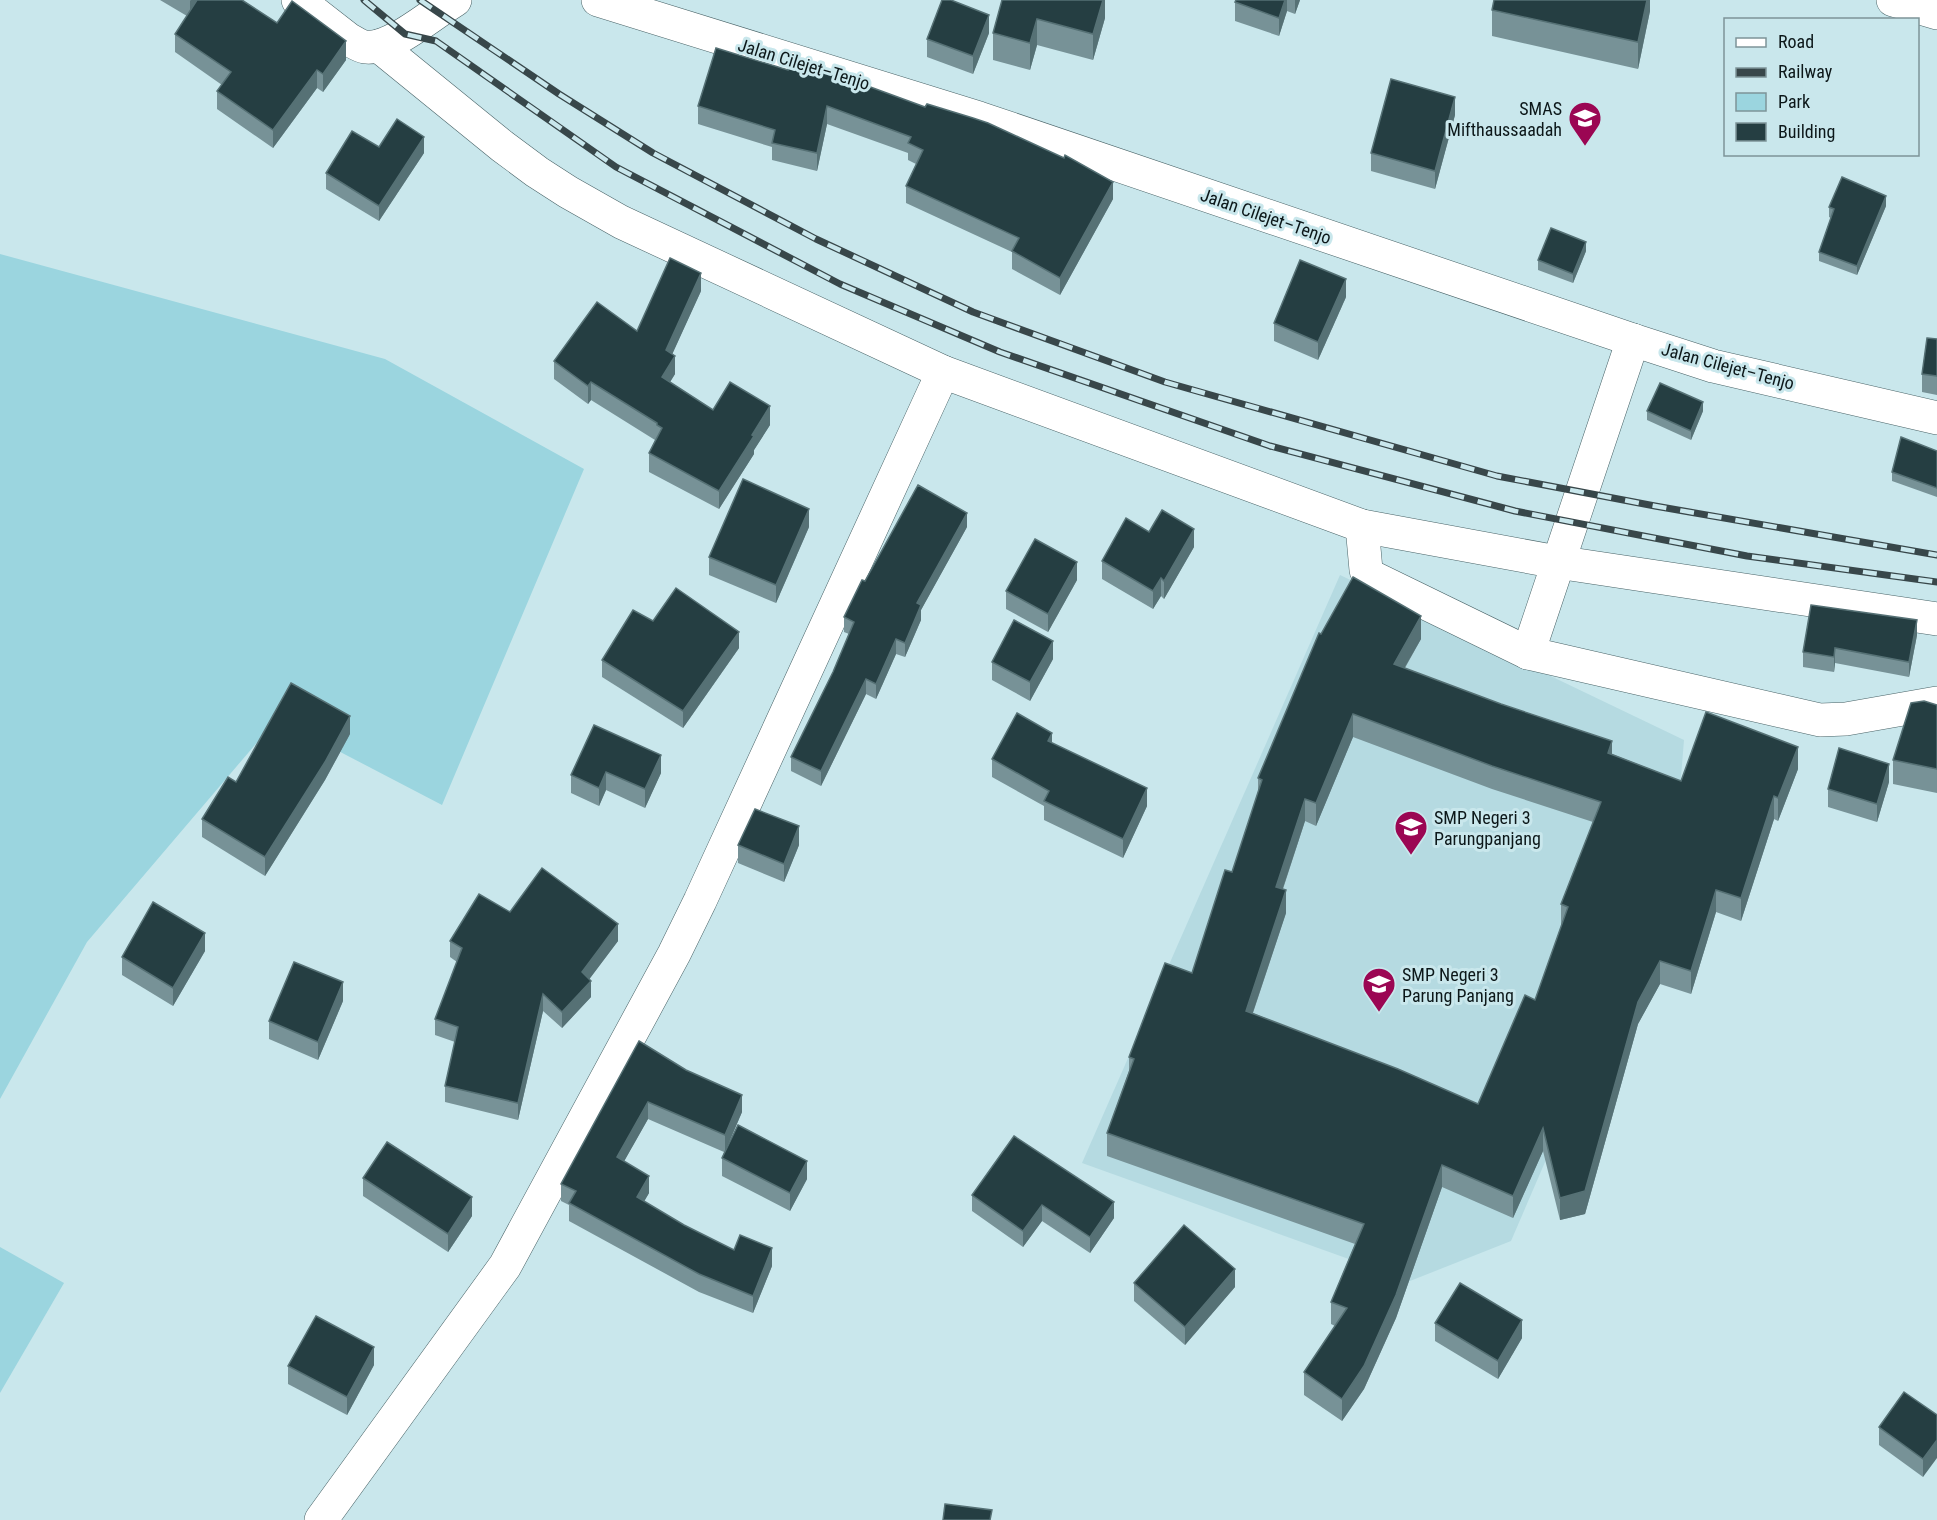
<svg xmlns="http://www.w3.org/2000/svg" width="1937" height="1520" font-family="'Roboto Condensed',sans-serif">
  <rect width="100%" height="100%" fill="#c9e7ec"/>
  <path fill="#b5dae1" d="M1340 575 1684 740 1674 863 1511 1241 1410 1281 1082 1163Z"/>
  <g fill="#9bd5df">
    <path d="M0 254 385 359 584 469 442 805 277 719 87 942 0 1099Z"/>
    <path d="M0 1247 64 1283 0 1393Z"/>
  </g>
  <g fill="none" stroke-linecap="round" stroke-linejoin="round">
    <g stroke="#496367" stroke-width="34">
      <g id="street">
        <path d="M1893 0 1937 13"/>
        <path d="M379 46 502 146 537 172 568 192 621 222 943 372 1362 526 1557 562 1937 619"/>
        <path d="M1362 526 1366 570 1370 576 1528 653 1820 720 1846 719 1937 703"/>
        <path d="M1528 653 1633 340"/>
        <path d="M321 1520 505 1266 674 954 700 901 943 372"/>
      </g>
    </g>
    <g stroke="#496367" stroke-width="34">
      <g id="secondary">
        <path d="M298 0 348 39C354 42 359 46 365 47 390 51 433 13 455 0"/>
        <path d="M598 0 979 118 1633 340 1713 366 1937 418"/>
      </g>
    </g>
    <use href="#street" stroke="#fff" stroke-width="33"/>
    <use href="#secondary" stroke="#fff" stroke-width="33"/>
    <g stroke="#38474a" stroke-width="7">
      <g id="rail">
        <path d="M364 0 405 34 436 41 616 167 840 284 1000 352 1270 446 1515 511 1747 556 1937 582"/>
        <path d="M420 0 559 94 653 153 816 239 973 312 1165 382 1497 476 1655 506 1937 555"/>
      </g>
    </g>
    <use href="#rail" stroke="#c9e7ec" stroke-width="4.5" stroke-dasharray="14" stroke-linecap="butt"/>
  </g>
  <g fill="#779297" fill-rule="evenodd">
    <path d="M160 0H242L277 23 346 60 323 92 317 88 273 148 217 109V91L222 85 175 52V34L187 16Z"/>
    <path d="M1002 0H1105V18L1093 60 1037 45 1030 70 993 60V33Z"/>
    <path d="M1236 0H1300L1295 14 1287 11 1279 36 1235 21V2Z"/>
    <path d="M1650 0V11L1638 69 1492 36V10Z"/>
    <path d="M989 33 973 74 927 57V39Z"/>
    <path d="M716 48 1113 199 1060 295 1012 269V252L906 203V186L916 164 908 160V153L827 124 817 171 772 160V147L698 124V106Z"/>
    <path d="M1455 115 1435 189 1371 171V153Z"/>
    <path d="M379 147 424 153 379 221 326 189V173Z"/>
    <path d="M1886 206 1857 275 1819 261V252L1831 218 1829 217V207Z"/>
    <path d="M1586 251 1573 283 1538 270V260Z"/>
    <path d="M701 291 672 354 675 374 670 382 713 410 770 425 754 450V454L719 509 649 472V453L655 440 591 400 588 404 554 379V361L637 331Z"/>
    <path d="M1346 297 1318 360 1274 341V323Z"/>
    <path d="M1937 339V395L1922 392V374Z"/>
    <path d="M1647 411H1703L1691 440 1647 420Z"/>
    <path d="M1937 451V497L1892 481V472Z"/>
    <path d="M809 527 776 603 709 575V557Z"/>
    <path d="M967 527 921 610V620L905 657 896 654 876 699 866 694 821 786 791 771V757L833 672 849 634 844 632V617L865 581Z"/>
    <path d="M1149 532 1194 547 1164 599 1161 596 1153 609 1102 579V561Z"/>
    <path d="M1077 580 1048 632 1006 609V591Z"/>
    <path d="M653 621 739 648 683 728 602 677V660Z"/>
    <path d="M1321 634 1421 639 1405 668 1612 754 1681 781 1798 769 1778 821 1774 819 1741 921 1716 912 1691 994 1660 984 1638 1024 1585 1214 1560 1220 1543 1151 1513 1218 1442 1187 1396 1318 1364 1389 1342 1421 1304 1395V1372L1335 1326 1331 1324V1302L1355 1244 1107 1156V1133L1129 1071V1057L1192 973 1232 872 1258 794V778ZM1353 737 1492 789 1593 822 1561 904V927L1535 1000 1478 1104 1253 1013 1286 913 1283 889 1305 821 1316 826Z"/>
    <path d="M1917 635 1909 677 1835 663 1834 672 1803 667V652Z"/>
    <path d="M1053 659 1030 701 992 680V662Z"/>
    <path d="M1937 705V793L1893 784V760Z"/>
    <path d="M594 725 661 773 645 808 606 790 599 806 571 793V775Z"/>
    <path d="M350 734 325 780 265 876 202 837V819L236 782Z"/>
    <path d="M1052 743 1147 806 1123 858 1044 820V806L992 777V759Z"/>
    <path d="M1889 782 1877 822 1828 807V789Z"/>
    <path d="M738 845H799L784 882 738 863Z"/>
    <path d="M510 912 618 941 589 979 591 997 562 1028 543 1011 518 1120 445 1102V1086L455 1042 435 1035V1019L457 962 450 957V941Z"/>
    <path d="M205 951 173 1006 122 975V957Z"/>
    <path d="M343 1001 318 1060 269 1039V1021Z"/>
    <path d="M639 1041 742 1112 725 1151 807 1179 790 1211 722 1176V1158L724 1152 648 1119 624 1161 649 1193 644 1201 684 1225 734 1250 772 1266 753 1313 699 1292 569 1221V1205L561 1201V1184Z"/>
    <path d="M1014 1136 1114 1218 1090 1253 1042 1221 1023 1247 972 1211V1195Z"/>
    <path d="M363 1178 472 1216 448 1252 363 1196Z"/>
    <path d="M1134 1283 1235 1287 1185 1345 1134 1301Z"/>
    <path d="M1435 1323 1522 1338 1498 1379 1435 1341Z"/>
    <path d="M374 1365 347 1415 288 1384V1366Z"/>
    <path d="M1937 1415 1923 1477 1879 1445V1427Z"/>
  </g>
  <g fill="#567175">
    <path d="M191 0H201L190 18V1Z"/>
    <path d="M1103 0H1105V18L1093 60V34Z"/>
    <path d="M1285 0H1287V11L1279 36V18Z"/>
    <path d="M1295 0H1300L1295 14Z"/>
    <path d="M1647 0H1650V11L1638 69V42Z"/>
    <path d="M989 15V33L973 74V56Z"/>
    <path d="M1037 19V45L1030 70V43Z"/>
    <path d="M346 41V60L323 92V74Z"/>
    <path d="M317 70V88L273 148V130Z"/>
    <path d="M1455 97V115L1435 189V171Z"/>
    <path d="M827 106V124L817 171V153Z"/>
    <path d="M424 137V153L379 221V206Z"/>
    <path d="M1113 182V199L1060 295V278Z"/>
    <path d="M1886 196V206L1857 275V266Z"/>
    <path d="M1586 242V251L1573 283V274Z"/>
    <path d="M701 273V291L666 368V350Z"/>
    <path d="M1346 279V297L1318 360V342Z"/>
    <path d="M675 356V374L662 395V377Z"/>
    <path d="M591 382V400L588 404V386Z"/>
    <path d="M1703 402V411L1691 440V431Z"/>
    <path d="M770 406V425L754 450V454L719 509V491Z"/>
    <path d="M809 509V527L776 603V585Z"/>
    <path d="M967 513V527L921 610V620L905 657V643L917 603Z"/>
    <path d="M1194 529V547L1164 599V581Z"/>
    <path d="M1077 562V580L1048 632V614Z"/>
    <path d="M1161 578V596L1153 609V591Z"/>
    <path d="M1421 616V639L1394 686V664Z"/>
    <path d="M1917 620V635L1909 677V662Z"/>
    <path d="M739 632V648L683 728V711Z"/>
    <path d="M896 639V654L876 699V684Z"/>
    <path d="M1053 641V659L1030 701V682Z"/>
    <path d="M1835 648V663L1834 672V657Z"/>
    <path d="M866 679V694L821 786V771Z"/>
    <path d="M1353 714V737L1316 826V803Z"/>
    <path d="M350 716V734L325 780 265 876V857Z"/>
    <path d="M1052 733V751L1048 741Z"/>
    <path d="M1612 741V764L1608 753Z"/>
    <path d="M1798 747V769L1778 821V798Z"/>
    <path d="M661 755V773L645 808V789Z"/>
    <path d="M1889 764V782L1877 822V804Z"/>
    <path d="M606 772V790L599 806V788Z"/>
    <path d="M1147 788V806L1123 858V839Z"/>
    <path d="M1774 796V819L1741 921V898Z"/>
    <path d="M1305 799V821L1276 909V887Z"/>
    <path d="M799 826V845L784 882V864Z"/>
    <path d="M1286 890V913L1246 1033V1011Z"/>
    <path d="M1716 890V912L1691 994V971Z"/>
    <path d="M618 924V941L582 989V972Z"/>
    <path d="M205 933V951L173 1006V988Z"/>
    <path d="M1660 961V984L1638 1024 1585 1214 1560 1220V1198L1638 1002Z"/>
    <path d="M591 981V997L562 1028V1012Z"/>
    <path d="M343 982V1001L318 1060V1042Z"/>
    <path d="M543 994V1011L518 1120V1103Z"/>
    <path d="M742 1095V1112L725 1152V1135Z"/>
    <path d="M648 1102V1119L617 1174V1157Z"/>
    <path d="M1543 1128V1151L1513 1218V1196Z"/>
    <path d="M807 1161V1179L790 1211V1193Z"/>
    <path d="M1442 1165V1187L1396 1318 1364 1389 1342 1421V1399Z"/>
    <path d="M649 1176V1193L637 1214V1197Z"/>
    <path d="M472 1197V1216L448 1252V1234Z"/>
    <path d="M1114 1202V1218L1090 1253V1237Z"/>
    <path d="M1042 1205V1221L1023 1247V1231Z"/>
    <path d="M772 1248V1266L753 1313V1296Z"/>
    <path d="M1235 1269V1287L1185 1345V1327Z"/>
    <path d="M1522 1320V1338L1498 1379V1361Z"/>
    <path d="M374 1347V1365L347 1415V1397Z"/>
    <path d="M1937 1440V1458L1923 1477V1459Z"/>
  </g>
  <g fill="#253e42" stroke="#567175" stroke-width="1.5" fill-rule="evenodd">
    <path d="M197 0H242L277 23 292 1 346 41 323 74 317 70 273 130 217 91 231 72 175 34Z"/>
    <path d="M942 0H951L989 15 973 56 927 39Z"/>
    <path d="M1002 0H1103L1093 34 1037 19 1030 43 993 33Z"/>
    <path d="M1236 0H1285L1279 18 1235 2Z"/>
    <path d="M1494 0H1647L1638 42 1492 10Z"/>
    <path d="M716 48 788 70 789 61 854 81 925 107 927 104 973 118 988 123 1064 158 1065 155 1113 182 1060 278 1012 251 1019 238 906 186 923 150 908 143 911 137 827 106 817 153 772 143 775 130 698 106Z"/>
    <path d="M1391 79 1455 97 1435 171 1371 153Z"/>
    <path d="M397 119 424 137 379 206 326 173 352 131 379 147Z"/>
    <path d="M1842 177 1886 196 1857 266 1819 252 1834 209 1829 207Z"/>
    <path d="M1551 228 1586 242 1573 274 1538 260Z"/>
    <path d="M670 258 701 273 666 350 675 356 662 377 713 410 730 382 770 406 752 435 754 436 719 491 649 453 662 428 657 425V423L591 382 588 386 554 361 597 302 637 331Z"/>
    <path d="M1300 260 1346 279 1318 342 1274 323Z"/>
    <path d="M1927 338 1937 339V376L1922 374Z"/>
    <path d="M1660 383 1703 402 1691 431 1647 411Z"/>
    <path d="M1901 437 1937 451V488L1892 472Z"/>
    <path d="M743 479 809 509 776 585 709 557Z"/>
    <path d="M918 485 967 513 917 603 921 605 905 643 896 639 876 684 866 679 821 771 791 757 833 672 854 622 844 617 862 580 865 581Z"/>
    <path d="M1162 510 1194 529 1164 581 1161 578 1153 591 1102 561 1126 518 1149 532Z"/>
    <path d="M1035 539 1077 562 1048 614 1006 591Z"/>
    <path d="M1353 577 1421 616 1394 664 1501 704 1612 741 1608 753 1681 781 1706 712 1798 747 1778 798 1774 796 1741 898 1716 890 1691 971 1660 961 1638 1002 1585 1191 1560 1198 1543 1128 1513 1196 1442 1165 1396 1295 1364 1366 1342 1399 1304 1372 1347 1308 1331 1302 1364 1224 1107 1133 1134 1059 1129 1057 1165 963 1192 973 1225 870 1232 872 1262 780 1258 778 1319 633 1321 634ZM1353 714 1492 766 1601 802 1561 904 1568 907 1535 1000 1525 995 1478 1104 1398 1069 1246 1011 1286 890 1276 887 1305 799 1316 803Z"/>
    <path d="M676 588 739 632 683 711 602 660 633 610 653 621Z"/>
    <path d="M1811 605 1917 620 1909 662 1835 648 1834 657 1803 652Z"/>
    <path d="M1014 620 1053 641 1030 682 992 662Z"/>
    <path d="M291 683 350 716 325 762 265 857 202 819 228 777 236 782Z"/>
    <path d="M1924 701 1937 705V769L1893 760 1911 703Z"/>
    <path d="M1017 713 1052 733 1048 741 1147 788 1123 839 1044 801 1049 791 992 759Z"/>
    <path d="M594 725 661 755 645 789 606 772 599 788 571 775Z"/>
    <path d="M1839 748 1889 764 1877 804 1828 789Z"/>
    <path d="M755 809 799 826 784 864 738 845Z"/>
    <path d="M542 868 618 924 582 972 591 981 562 1012 543 994 518 1103 445 1086 458 1027 435 1019 462 948 450 941 479 894 510 912Z"/>
    <path d="M153 902 205 933 173 988 122 957Z"/>
    <path d="M294 962 343 982 318 1042 269 1021Z"/>
    <path d="M639 1041 686 1070 742 1095 725 1135 648 1102 617 1157 649 1176 637 1197 684 1225 734 1250 740 1235 772 1248 753 1296 699 1274 569 1203 576 1191 561 1184Z"/>
    <path d="M738 1125 807 1161 790 1193 722 1158Z"/>
    <path d="M1014 1136 1114 1202 1090 1237 1042 1205 1023 1231 972 1195Z"/>
    <path d="M387 1142 472 1197 448 1234 363 1178Z"/>
    <path d="M1184 1225 1235 1269 1185 1327 1134 1283Z"/>
    <path d="M1460 1283 1522 1320 1498 1361 1435 1323Z"/>
    <path d="M316 1316 374 1347 347 1397 288 1366Z"/>
    <path d="M1904 1392 1937 1415V1440L1923 1459 1879 1427Z"/>
    <path d="M945 1504 992 1510 990 1520H943Z"/>
  </g>
  <defs>
    <g id="school-pin" transform="scale(1.725)"><path d="M0 17L-7.5 6A9.5 9.5 0 1 1 7.5 6Z" fill="#9b0653" stroke="#c9e7ec"/><path d="M0-5L7-2L0 1L-7-2ZM-4 1L0 2.5L4 1V4Q0 6-4 4Z" fill="#fff"/></g>
  </defs>
  <g fill-rule="evenodd">
    <use href="#school-pin" x="1585" y="118"/>
    <use href="#school-pin" x="1411" y="827"/>
    <use href="#school-pin" x="1379" y="984"/>
  </g>
  <g text-anchor="middle" dominant-baseline="central" stroke-width="6" stroke-linejoin="round" paint-order="stroke">
    <g font-size="18" fill="#0c1719" stroke="#c9e7ec">
      <text transform="translate(804 64) rotate(17)">Jalan Cilejet–Tenjo</text>
      <text transform="translate(1266 216) rotate(19)">Jalan Cilejet–Tenjo</text>
      <text transform="translate(1728 366) rotate(15)">Jalan Cilejet–Tenjo</text>
    </g>
    <g font-size="18" fill="#0c1719" stroke="#c9e7ec" text-anchor="start">
      <text x="1562" y="108" text-anchor="end">SMAS<tspan x="1562" dy="21">Mifthaussaadah</tspan></text>
      <text x="1434" y="817">SMP Negeri 3<tspan x="1434" dy="21">Parungpanjang</tspan></text>
      <text x="1402" y="974">SMP Negeri 3<tspan x="1402" dy="21">Parung Panjang</tspan></text>
    </g>
  </g>
  <rect x="1724" y="18" width="195" height="138" fill="#c9e7ec" stroke="#7d9498" stroke-width="1.5"/>
  <rect x="1736" y="38" width="30" height="9" fill="#ffffff" stroke="#7d9498" stroke-width="1.5"/>
  <text x="1778" y="48" font-size="18" fill="#0c1719">Road</text>
  <rect x="1736" y="68" width="30" height="9" fill="#38474a" stroke="#7d9498" stroke-width="1.5"/>
  <text x="1778" y="78" font-size="18" fill="#0c1719">Railway</text>
  <rect x="1736" y="93" width="30" height="18" fill="#9bd5df" stroke="#7d9498" stroke-width="1.5"/>
  <text x="1778" y="108" font-size="18" fill="#0c1719">Park</text>
  <rect x="1736" y="123" width="30" height="18" fill="#253e42" stroke="#7d9498" stroke-width="1.5"/>
  <text x="1778" y="138" font-size="18" fill="#0c1719">Building</text>
</svg>
